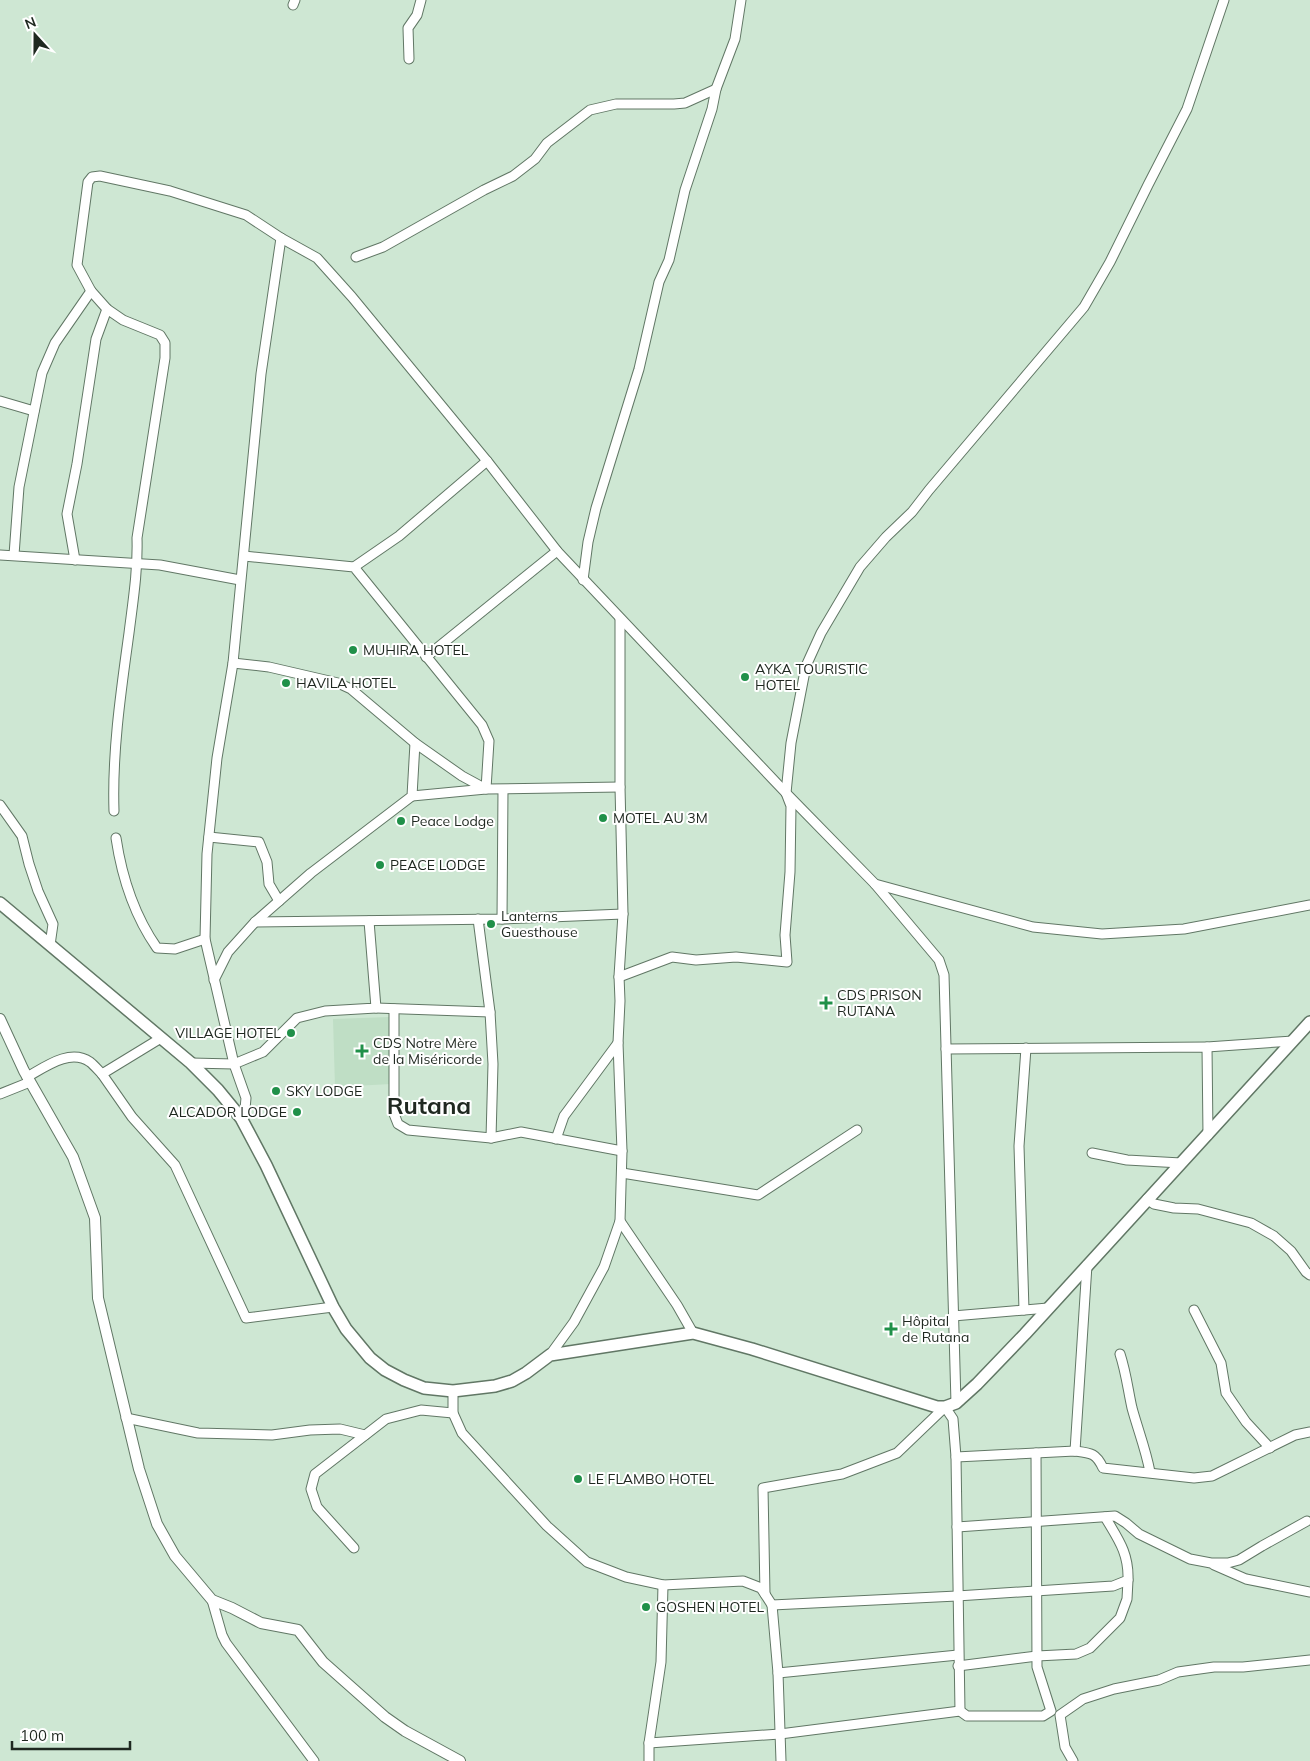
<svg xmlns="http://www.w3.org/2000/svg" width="1310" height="1761" font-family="Mulish,sans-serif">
  <rect width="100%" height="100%" fill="#cee7d3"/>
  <path fill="#bfdec5" d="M390 1017 391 1084 335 1087 333 1019Z"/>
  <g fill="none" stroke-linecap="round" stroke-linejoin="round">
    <g stroke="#617765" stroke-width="11">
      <g id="minor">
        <path d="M293 5 295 0"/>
        <path d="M409 59 408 28 417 15 421 0"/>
        <path d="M356 257 383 247 484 190 513 176 535 159 547 143 590 110 616 104H674L685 103 716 89"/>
        <path d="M0 401 34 411"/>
        <path d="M0 555 160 565 240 580"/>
        <path d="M14 555 19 487 42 373 55 343 91 291"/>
        <path d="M244 556 354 567 482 725 489 741 486 789 412 796"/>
        <path d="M75 560 67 514 77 464 96 339 107 309"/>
        <path d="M354 567 399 536 487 461"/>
        <path d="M583 580 588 542 596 508 639 369 659 282 669 260 685 190 712 109 716 89 735 39 741 0"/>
        <path d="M426 657 557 551"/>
        <path d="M233 663 269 667 338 683 351 689 415 743 462 776 486 789 620 787"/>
        <path d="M0 805 22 836 29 864 38 891 53 924 50 945"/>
        <path d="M114 811C112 752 121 691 129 633 133 601 138 570 137 538L165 358V343L160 335 123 320 107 309 91 291 77 265 88 182 92 177 100 176 170 191 246 215 281 238 317 258 352 297 487 461 557 551 786 793 875 884 1033 927 1102 934 1184 929 1310 905"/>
        <path d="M209 837 259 842 267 862 269 884 279 901"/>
        <path d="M116 838C122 878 134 915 157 948L175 949 205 939"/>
        <path d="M875 884 939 960 944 975 956 1403"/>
        <path d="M502 919 503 790"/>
        <path d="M255 922 502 919 623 914"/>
        <path d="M619 977 672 957 696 960 736 957 787 962 785 935 790 872 791 806 786 793 791 743 806 666 821 633 860 567 886 537 912 512 929 490 1084 307 1110 262 1148 185 1187 109 1224 0"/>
        <path d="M214 980 228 952 255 922 311 873 412 796 415 743"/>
        <path d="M376 1008 490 1012"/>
        <path d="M394 1009V1114L398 1124 408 1130 491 1138 493 1064 490 1012 478 919"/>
        <path d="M1207 1047 1293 1041"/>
        <path d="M946 1049 1207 1047 1208 1135"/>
        <path d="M191 1063 234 1064 263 1052 297 1018 325 1011 376 1008 369 921"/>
        <path d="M102 1074 132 1117 175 1165 246 1318 333 1307"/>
        <path d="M27 1077C45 1067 70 1048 90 1062 94 1065 98 1070 102 1074L161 1038"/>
        <path d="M0 1094 30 1082"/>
        <path d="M241 1118 245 1109 246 1098 234 1064 205 939 207 854 217 758 233 663 261 374 281 238"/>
        <path d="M491 1138 521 1132 622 1151"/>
        <path d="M556 1139 564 1116 618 1043"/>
        <path d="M1092 1153 1127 1160 1181 1163"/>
        <path d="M622 1173 758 1195 857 1130"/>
        <path d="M1147 1199 1154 1204 1174 1208 1198 1209 1251 1223 1274 1236 1291 1251 1306 1272 1310 1275"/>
        <path d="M620 1221 677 1305 693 1333"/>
        <path d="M1024 1310 1019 1146 1026 1048"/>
        <path d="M1194 1310 1221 1363 1226 1393 1246 1422 1270 1448"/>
        <path d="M953 1316 1048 1308"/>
        <path d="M1120 1354C1126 1372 1128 1390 1132 1408 1138 1430 1146 1450 1150 1472"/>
        <path d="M550 1355 574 1322 604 1267 620 1221 622 1151 618 1043 620 1001 619 976 623 914 620 787V619"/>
        <path d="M453 1391V1413L462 1433 547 1526 587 1562 626 1577 663 1585 743 1581 761 1588 772 1605 957 1596 1113 1586 1128 1580C1129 1553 1118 1539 1105 1517"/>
        <path d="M126 1418 198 1433 272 1435 310 1430 340 1429 365 1435"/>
        <path d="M1075 1451 1087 1265"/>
        <path d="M956 1457 1075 1451C1091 1453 1096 1453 1103 1468L1194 1478 1212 1476 1295 1435 1310 1432"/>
        <path d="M957 1527 1115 1516 1126 1523 1139 1534 1190 1559 1211 1563H1228L1239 1560 1262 1546 1307 1521"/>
        <path d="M354 1548 317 1507 311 1489 315 1474 386 1419 421 1410 453 1413"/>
        <path d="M1214 1565 1246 1579 1310 1592"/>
        <path d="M765 1594 763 1488 842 1474 897 1453 945 1407 953 1419 956 1457 960 1711"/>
        <path d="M212 1600 222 1635 226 1643 314 1761"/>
        <path d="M772 1605 778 1673 781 1761"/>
        <path d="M958 1666 1037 1656 1076 1654 1090 1648 1120 1618 1127 1599 1128 1580"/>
        <path d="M778 1673 958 1655"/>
        <path d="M649 1743 780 1734 960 1711 967 1716H1043L1051 1711 1037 1667 1036 1453"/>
        <path d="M649 1761V1743L661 1662 663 1585"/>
        <path d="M1073 1761 1065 1747 1060 1715 1083 1699 1114 1689 1159 1680 1178 1672 1214 1667H1243L1310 1660"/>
      </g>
    </g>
    <g stroke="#617765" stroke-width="12">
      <path id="tertiary" d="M0 1019 24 1071 73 1157 95 1218 98 1298 139 1469 157 1524 175 1556 212 1600 232 1608 261 1623 298 1630 323 1662 385 1717 405 1731 460 1761"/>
    </g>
    <g stroke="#617765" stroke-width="14">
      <path id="secondary" d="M0 903 191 1063 218 1090 241 1118 266 1165 333 1307 346 1329 370 1358 385 1370 404 1380 424 1388 453 1391 495 1386 512 1381 526 1373 550 1355 693 1333 752 1349 937 1407H945L956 1403 977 1384 1025 1334 1310 1022"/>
    </g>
    <use href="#minor" stroke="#fff" stroke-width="9"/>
    <use href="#tertiary" stroke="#fff" stroke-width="10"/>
    <use href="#secondary" stroke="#fff" stroke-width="11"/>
  </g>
  <g fill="#209049" stroke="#fff" stroke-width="2">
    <circle cx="353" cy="650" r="5"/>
    <circle cx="745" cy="677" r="5"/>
    <circle cx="286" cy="683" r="5"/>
    <circle cx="603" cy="818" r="5"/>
    <circle cx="401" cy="821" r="5"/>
    <circle cx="380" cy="865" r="5"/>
    <circle cx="491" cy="924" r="5"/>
    <path d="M823.5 995.5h5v5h5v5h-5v5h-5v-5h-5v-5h5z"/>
    <circle cx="291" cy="1033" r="5"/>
    <path d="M359.5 1043.5h5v5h5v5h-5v5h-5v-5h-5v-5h5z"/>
    <circle cx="276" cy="1091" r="5"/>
    <circle cx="297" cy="1112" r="5"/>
    <path d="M888.5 1321.5h5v5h5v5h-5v5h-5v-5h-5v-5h5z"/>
    <circle cx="578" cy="1479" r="5"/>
    <circle cx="646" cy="1607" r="5"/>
  </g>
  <g text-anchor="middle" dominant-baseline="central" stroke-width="4" stroke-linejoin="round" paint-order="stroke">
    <g font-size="14" fill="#1f2820" stroke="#fff" text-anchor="start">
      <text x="363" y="650">MUHIRA HOTEL</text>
      <text x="755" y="669">AYKA TOURISTIC<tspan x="755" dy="16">HOTEL</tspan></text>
      <text x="296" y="683">HAVILA HOTEL</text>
      <text x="613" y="818">MOTEL AU 3M</text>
      <text x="411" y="821">Peace Lodge</text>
      <text x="390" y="865">PEACE LODGE</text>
      <text x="501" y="916">Lanterns<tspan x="501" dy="16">Guesthouse</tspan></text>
      <text x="837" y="995">CDS PRISON<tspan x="837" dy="16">RUTANA</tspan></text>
      <text x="281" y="1033" text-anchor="end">VILLAGE HOTEL</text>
      <text x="373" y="1043">CDS Notre Mère<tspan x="373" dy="16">de la Miséricorde</tspan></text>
      <text x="286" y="1091">SKY LODGE</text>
      <text x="287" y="1112" text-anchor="end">ALCADOR LODGE</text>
      <text x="902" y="1321">Hôpital<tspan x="902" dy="16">de Rutana</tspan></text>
      <text x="588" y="1479">LE FLAMBO HOTEL</text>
      <text x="656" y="1607">GOSHEN HOTEL</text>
    </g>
    <g font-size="24" font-weight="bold" fill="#1f2820" stroke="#fff">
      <text x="429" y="1105">Rutana</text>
    </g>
  </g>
  <g transform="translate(35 35) rotate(339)" stroke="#ffffff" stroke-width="4" paint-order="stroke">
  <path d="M0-4L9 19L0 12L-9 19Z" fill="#1f2820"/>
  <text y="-8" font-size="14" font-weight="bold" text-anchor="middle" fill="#1f2820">N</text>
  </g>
  <path d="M12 1741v8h118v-8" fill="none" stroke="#1f2820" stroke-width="2.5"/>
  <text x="20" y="1741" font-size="15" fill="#1f2820" stroke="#ffffff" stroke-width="4" paint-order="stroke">100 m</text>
</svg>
